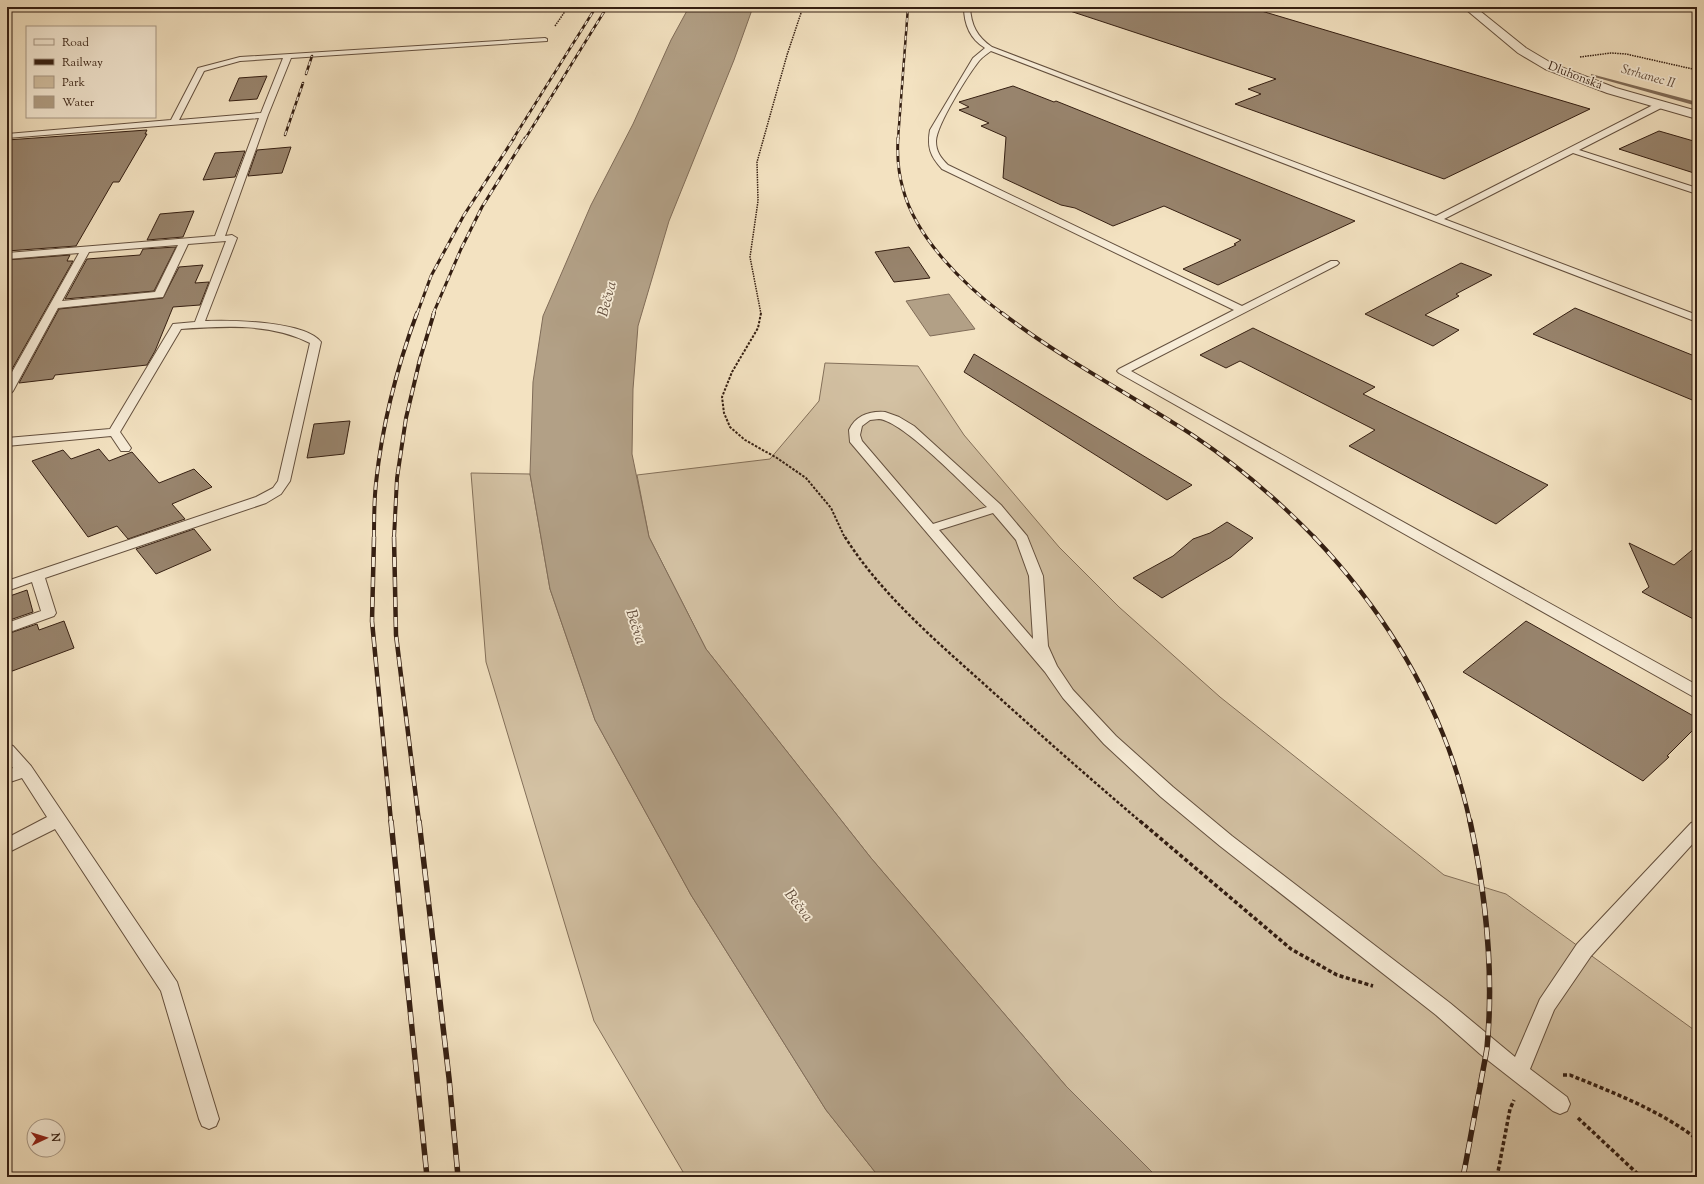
<svg xmlns="http://www.w3.org/2000/svg" width="1704" height="1184" font-family="'Sorts Mill Goudy',serif">
  <rect width="100%" height="100%" fill="#f3e2c1"/>
  <filter id="stains"><feTurbulence type="fractalNoise" baseFrequency=".005" numOctaves="4"/><feColorMatrix values="0 0 0 0 .2 0 0 0 0 .09 0 0 0 0 .02 0 0 0 .5 -.17"/></filter>
  <radialGradient id="worn" r=".72"><stop offset=".6" stop-color="#630" stop-opacity="0"/><stop offset="1" stop-color="#630" stop-opacity=".3"/></radialGradient>
  <g fill="#d3c1a3" stroke="#84705a">
    <path d="M825 363 918 366 964 435 1059 547 1119 607 1220 697 1444 875 1506 894 1697 1032V1177H1157L1066 1086 871 858 706 649 649 537 637 475 770 459 819 401Z"/>
    <path d="M471 473 530 474 550 589 595 720 691 895 826 1110 879 1177H686L594 1021 486 662Z"/>
  </g>
  <g fill="#b2a086" stroke="#806c58">
    <path d="M689 7H753L734 60 669 221 638 326 633 389 632 454 649 537 706 649 871 858 1066 1086 1157 1177H879L826 1110 691 895 595 720 550 589 530 474 533 382 543 316 591 205 633 124 671 40Z"/>
    <path d="M949 294 975 329 930 336 906 301Z"/>
  </g>
  <g fill="none" stroke-linecap="round" stroke-linejoin="round">
    <path fill="#806c58" fill-rule="evenodd" d="M1591 74 1697 102V106L1591 76Z"/>
  </g>
  <g fill="#98846d" stroke="#351f12">
    <path d="M1071 7H1248L1590 109 1444 179 1235 104 1261 94 1248 89 1276 79 1070 11Z"/>
    <path d="M267 76 257 99 229 101 239 78Z"/>
    <path d="M1013 86 1054 102 1056 101 1355 221 1218 285 1183 269 1236 245 1234 244 1241 240 1164 206 1113 226 1075 208 1061 205 1003 178 1006 137 981 126 989 123 959 110 969 107 959 102Z"/>
    <path d="M147 130 145 134H147L119 182H113L76 246 7 251V140Z"/>
    <path d="M1659 131 1697 142V174L1619 149Z"/>
    <path d="M291 147 282 173 248 176 257 150Z"/>
    <path d="M245 151 235 177 203 180 215 153Z"/>
    <path d="M194 211 183 237 147 240 160 214Z"/>
    <path d="M176 247 154 291 65 299 87 259 140 255 143 249Z"/>
    <path d="M909 247 930 278 894 282 875 252Z"/>
    <path d="M70 255 67 261H73L7 378V260Z"/>
    <path d="M1461 263 1492 275 1456 294 1459 296 1425 315 1459 330 1433 346 1365 314Z"/>
    <path d="M203 265 195 283 209 282 200 305 173 307 155 351 147 365 55 375 53 379 19 383 59 309 163 298 179 267Z"/>
    <path d="M1575 308 1697 357V402L1533 334Z"/>
    <path d="M1253 328 1375 387 1363 394 1548 485 1496 524 1349 446 1375 430 1240 361 1226 368 1200 355Z"/>
    <path d="M974 354 1112 437 1192 485 1167 500 964 372Z"/>
    <path d="M349 421H350L344 454 307 458 314 424Z"/>
    <path d="M99 449 109 461 132 452 159 483 194 469 212 487 172 504 185 519 128 539 117 526 88 537 32 461 63 450 71 459Z"/>
    <path d="M1227 522 1253 538 1231 557 1162 598 1133 578 1173 556 1193 539 1210 533Z"/>
    <path d="M194 529 211 550 156 574 136 549Z"/>
    <path d="M1629 543 1674 565 1697 546V621L1642 592 1649 587Z"/>
    <path d="M27 590 33 612 7 621V597Z"/>
    <path d="M64 621 74 648 7 673V634L37 624 39 630Z"/>
    <path d="M1526 621 1697 718V726L1667 756 1669 757 1643 781 1463 672Z"/>
  </g>
  <g fill="none" stroke-linecap="round" stroke-linejoin="round">
    <g stroke="#64503e" stroke-width="2">
      <g id="lane">
        <path d="M964 7H970C971 25 977 37 992 47L1436 216 1659 102H1665V106L1579 150 1697 188V194L1573 153 1444 219 1697 315V322L991 51C987 54 982 57 979 61 968 75 937 124 936 141 936 152 941 158 948 165L1242 306 1331 261H1337L1339 263 1337 265 1131 371 1697 685V698L1692 696 1119 373 1117 371 1119 369 1234 310 942 169C930 156 927 147 930 130L973 58 985 48C970 39 964 24 964 7Z"/>
        <path d="M545 38 547 39V41L291 58 268 115 225 236 232 235 237 238 205 321C230 320 305 321 321 342L290 481 281 494 266 503 45 578 56 613 54 616 7 633V623L41 611 32 582 7 591V581L256 497 273 488 278 481 310 343C271 323 224 326 181 329L120 432 131 448 129 451H121L111 436 7 446V438L110 429 173 324 195 322 226 241 188 244 163 297 58 308 13 391 11 393 7 394V381L79 253 7 259V253L215 236 259 118 7 138V134L171 120 198 68 240 57ZM283 58 261 113 179 120 204 71 240 61ZM178 245 155 292 62 301 89 252Z"/>
        <path d="M885 412 899 417 914 426 1001 505 1027 536 1043 576 1048 646 1057 666 1073 690 1116 736 1173 787 1232 836 1450 1003 1515 1057 1540 999 1577 944 1691 823 1697 821V839L1591 956 1554 1010 1530 1069 1567 1097 1570 1104 1567 1111 1560 1114 1553 1111 1480 1054 1436 1015 1220 846 1161 797 1104 744 1063 698 1045 672 850 442 849 430C856 415 870 411 885 412ZM879 419C903 421 966 487 987 507L933 524 862 441 860 435 862 426 870 420ZM993 513 1016 540 1029 576 1033 639 939 530Z"/>
        <path d="M7 744 13 746 31 766 177 982 219 1119 216 1126 209 1129 202 1126 199 1119 161 991 55 829 7 853V838L47 817 22 778 7 783V770L13 768 7 761Z"/>
      </g>
    </g>
    <g stroke="#64503e" stroke-width="2">
      <path id="street" d="M1463 7H1475L1526 48 1553 64 1616 88 1697 111V119L1607 93 1545 69 1518 53Z"/>
    </g>
    <g stroke="#351f12" stroke-width="1.5" stroke-dasharray="1.5 1" stroke-linecap="butt">
      <path d="M555 26 568 7"/>
      <path d="M1580 57 1611 53 1626 54 1697 70"/>
      <path d="M761 314 750 257 758 201 757 162 787 55 803 7"/>
    </g>
    <path stroke="#351f12" stroke-width="2" stroke-dasharray="2.5 1.5" stroke-linecap="butt" d="M761 313 758 328 732 372 722 397 724 413 730 427 745 440 777 458 806 478 831 508 845 538"/>
    <path stroke="#351f12" stroke-width="2.5" stroke-dasharray="3 2" stroke-linecap="butt" d="M845 537C881 594 934 639 984 684 1036 731 1088 777 1141 822"/>
    <g stroke="#351f12" stroke-width="3.5" stroke-dasharray="4 2.5" stroke-linecap="butt">
      <path d="M1140 821 1291 949 1337 975 1373 986"/>
      <path d="M1563 1075H1570C1614 1093 1659 1110 1697 1139"/>
      <path d="M1578 1118 1641 1177"/>
      <path d="M1497 1177 1510 1109 1514 1100"/>
    </g>
    <use href="#lane" fill="#f7ecd7" fill-rule="evenodd"/>
    <use href="#street" fill="#f7ecd7" fill-rule="evenodd"/>
    <g stroke="#351f12" stroke-width="2.5">
      <g id="rail-far4">
        <path d="M306 74 312 56"/>
        <path d="M285 135 303 83"/>
        <path d="M513 139 596 7"/>
        <path d="M525 139 607 7"/>
        <path d="M898 139 908 7"/>
      </g>
    </g>
    <g stroke="#351f12" stroke-width="3">
      <g id="rail-far3">
        <path d="M898 138C897 155 898 172 903 189 916 238 964 285 1003 314"/>
        <path d="M417 314 431 276 464 215 514 138"/>
        <path d="M433 314 461 249 482 207 525 138"/>
      </g>
    </g>
    <g stroke="#351f12" stroke-width="4">
      <g id="rail-far2">
        <path d="M1002 313C1062 359 1130 394 1194 436 1237 465 1278 500 1315 538"/>
        <path d="M374 538C374 520 374 501 376 483 382 426 397 367 417 313"/>
        <path d="M394 538 397 478 406 418 420 359 434 313"/>
      </g>
    </g>
    <g stroke="#351f12" stroke-width="4.5">
      <g id="rail-far1">
        <path d="M374 537 372 621 391 822"/>
        <path d="M394 537 396 635 419 822"/>
        <path d="M1314 537C1390 617 1446 713 1470 822"/>
      </g>
    </g>
    <g stroke="#351f12" stroke-width="5.5">
      <g id="rail">
        <path d="M391 821 427 1177"/>
        <path d="M419 821 449 1078 458 1177"/>
        <path d="M1463 1177C1469 1147 1474 1117 1480 1087 1482 1074 1485 1061 1487 1048 1494 973 1486 895 1470 821"/>
      </g>
    </g>
    <use href="#rail-far4" stroke="#f7ecd7" stroke-width="1.5" stroke-dasharray="4.5" stroke-linecap="butt"/>
    <use href="#rail-far3" stroke="#f7ecd7" stroke-width="2" stroke-dasharray="6" stroke-linecap="butt"/>
    <use href="#rail-far2" stroke="#f7ecd7" stroke-width="2.5" stroke-dasharray="8" stroke-linecap="butt"/>
    <use href="#rail-far1" stroke="#f7ecd7" stroke-width="3" stroke-dasharray="10" stroke-linecap="butt"/>
    <use href="#rail" stroke="#f7ecd7" stroke-width="4" stroke-dasharray="12" stroke-linecap="butt"/>
  </g>
  <g text-anchor="middle" dominant-baseline="central" stroke-width="3.5" stroke-linejoin="round" paint-order="stroke">
    <g font-size="12" fill="#351f12" stroke="#f7ecd7">
      <text transform="translate(1575 76) rotate(21)">Dluhonská</text>
    </g>
    <g font-size="13" font-style="italic" fill="#614c3b" stroke="#f7ecd7">
      <text transform="translate(1648 77) rotate(16)">Strhanec II</text>
    </g>
    <g font-size="15" font-style="italic" fill="#614c3b" stroke="#f7ecd7">
      <text transform="translate(608 299) rotate(-75)">Bečva</text>
      <text transform="translate(635 627) rotate(72)">Bečva</text>
      <text transform="translate(798 906) rotate(52)">Bečva</text>
    </g>
  </g>
  <rect width="1704" height="1184" fill="none" stroke="#f3e2c1" stroke-width="24"/>
  <rect x="8" y="8" width="1688" height="1168" fill="none" stroke="#351f12" stroke-width="2"/>
  <rect x="12" y="12" width="1680" height="1160" fill="none" stroke="#351f12"/>
  <rect x="26" y="26" width="130" height="92" fill="#f7ecd7" stroke="#a99a88"/>
  <rect x="34" y="39" width="20" height="6" fill="#f7ecd7" stroke="#a99a88"/>
  <text x="62" y="46" font-size="12" fill="#351f12">Road</text>
  <rect x="34" y="59" width="20" height="6" fill="#351f12" stroke="#a99a88"/>
  <text x="62" y="66" font-size="12" fill="#351f12">Railway</text>
  <rect x="34" y="76" width="20" height="12" fill="#d3c1a3" stroke="#a99a88"/>
  <text x="62" y="86" font-size="12" fill="#351f12">Park</text>
  <rect x="34" y="96" width="20" height="12" fill="#b2a086" stroke="#a99a88"/>
  <text x="62" y="106" font-size="12" fill="#351f12">Water</text>
  <g transform="translate(46 1138) rotate(86)"><circle r="19" fill="#f7ecd7" stroke="#a99a88"/>
  <path d="M0-3L7 15L0 10L-7 15Z" fill="#8f2418"/>
  <text y="-6" font-size="11" font-weight="bold" text-anchor="middle" fill="#351f12">N</text>
  </g>
  <rect width="100%" height="100%" filter="url(#stains)"/>
  <rect width="100%" height="100%" fill="url(#worn)"/>
</svg>
